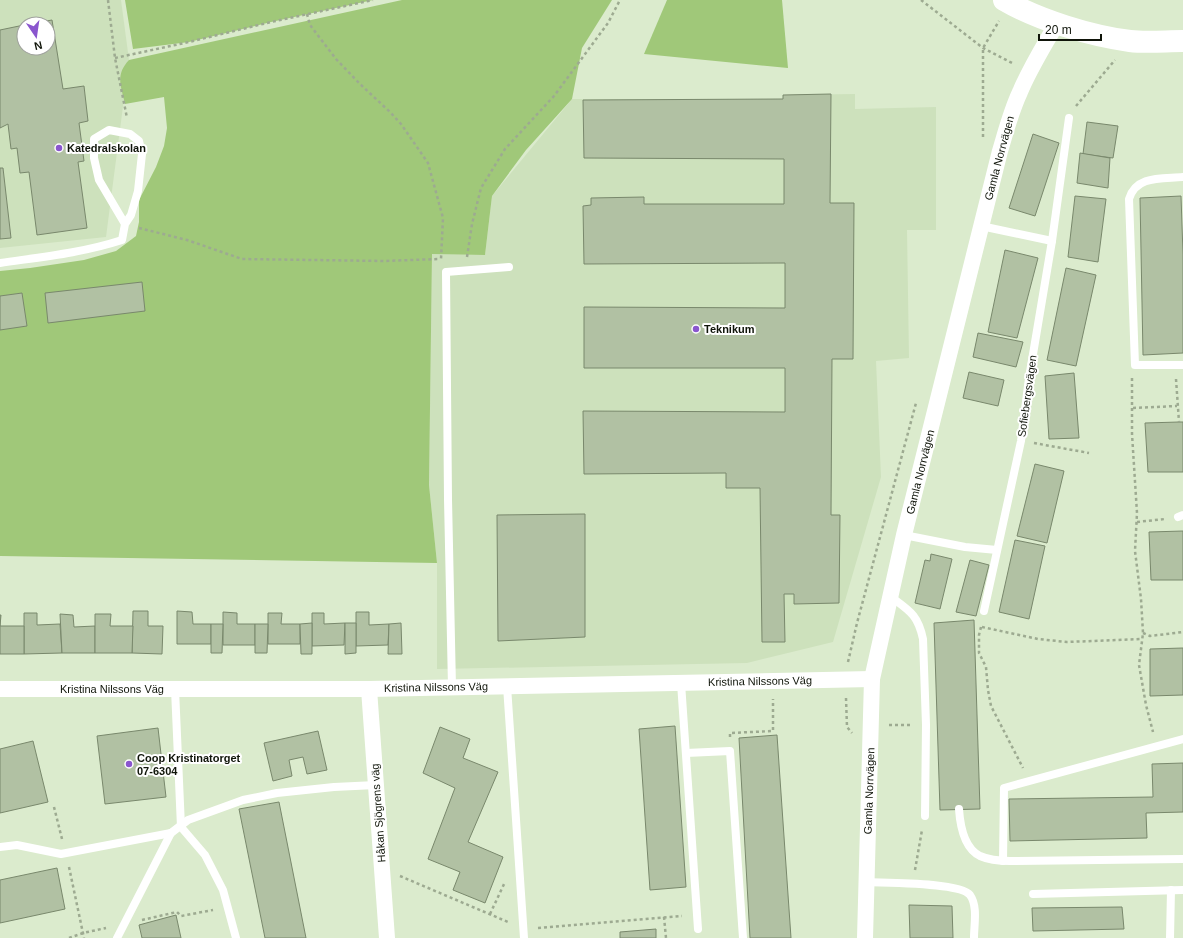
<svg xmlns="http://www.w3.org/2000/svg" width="1183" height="938" font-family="Arial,sans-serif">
  <rect width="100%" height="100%" fill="#dbebcd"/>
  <g fill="#cde1bc" fill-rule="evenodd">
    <path d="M0 0H121L129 60 106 237 0 248ZM24 24H48V48H24Z"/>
    <path d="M855 94V109L936 107V230H907L909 358 876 361 881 477 833 642 747 663 437 669V563L429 485 432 254 485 255 492 196 572 99H783V95Z"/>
  </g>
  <g fill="#a0c879">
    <path d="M125 0H373L271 22 189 42 133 49Z"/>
    <path d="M402 0H612L582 48 572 99 526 150 492 196 485 255 432 254 429 485 437 563 0 556V271L30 268 84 260 116 251 136 236 139 222V200L156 167 164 146 167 128 164 97 125 104C121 86 115 75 129 60Z"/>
    <path d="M667 0H782L788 68 644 54Z"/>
  </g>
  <g fill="#b1c1a3" stroke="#79886c">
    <path d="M52 20 63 89 84 86 88 121 79 123 84 161 78 162 87 228 37 235 29 172 20 173 17 148 11 149 8 124 0 128V30L24 25V48H48V24H30Z"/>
    <path d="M831 94 830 203H854L853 359H832L831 515H840L839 603 794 604V594H784L785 642H762L760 488H726V473L584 474 583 411 785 412V368H584V307L785 308V263L584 264 583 206 591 205V198L644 197V204H784V159L584 158 583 100 783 99V95Z"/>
    <path d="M1087 122 1118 126 1113 158 1083 154Z"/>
    <path d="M1033 134 1059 143 1035 216 1009 208Z"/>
    <path d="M1080 153 1110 158 1108 188 1077 183Z"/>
    <path d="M0 168H3L11 238 0 239Z"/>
    <path d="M1075 196 1106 199 1098 262 1068 257Z"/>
    <path d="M1181 196 1183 254V353L1143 355 1140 198Z"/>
    <path d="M1005 250 1038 258 1017 338 988 332Z"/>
    <path d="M1066 268 1096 275 1076 366 1047 360Z"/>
    <path d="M142 282 145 311 48 323 45 293Z"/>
    <path d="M22 293 27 326 0 330V296Z"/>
    <path d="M978 333 1023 342 1016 367 973 357Z"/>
    <path d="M969 372 1004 380 998 406 963 398Z"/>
    <path d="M1074 373 1079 438 1049 439 1045 376Z"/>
    <path d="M1179 422H1183V472H1148L1145 423Z"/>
    <path d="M1035 464 1064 471 1047 543 1017 536Z"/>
    <path d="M585 514V637L498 641 497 515Z"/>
    <path d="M1183 531V580H1151L1149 532Z"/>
    <path d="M1015 540 1045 546 1029 619 999 612Z"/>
    <path d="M931 554 952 559 940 609 915 603 925 560 930 561Z"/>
    <path d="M970 560 989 565 976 616 956 612Z"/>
    <path d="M133 611H148V626H163L162 654 132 653Z"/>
    <path d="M177 611 192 612 193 624H211V644H177Z"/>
    <path d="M223 612 237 613V624H255V645H223Z"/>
    <path d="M356 612H369V625L389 624 388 645 356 646Z"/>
    <path d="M24 613H37V625L60 624 62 653 24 654Z"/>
    <path d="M268 613H282L281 624H300V644H268Z"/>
    <path d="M312 613H324V624L345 623 344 645 312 646Z"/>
    <path d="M60 614 73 615 74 627 95 626V653H62Z"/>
    <path d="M95 614H111L110 626H133L132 653H95Z"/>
    <path d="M0 615H1L0 626H24V654H0Z"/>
    <path d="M974 620 980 809 940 810 934 623Z"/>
    <path d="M312 623V654H301L300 624Z"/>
    <path d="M345 623H356V653L345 654Z"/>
    <path d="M401 623 402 654H388L389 624Z"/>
    <path d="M211 624H223L222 653H211Z"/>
    <path d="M255 624H268L267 653H255Z"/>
    <path d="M1183 648V695L1150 696V649Z"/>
    <path d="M675 726 686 887 650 890 639 729Z"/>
    <path d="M440 727 470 739 463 758 498 772 468 842 503 857 485 903 453 890 460 872 428 859 455 788 423 773Z"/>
    <path d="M158 728 166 797 105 804 97 736Z"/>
    <path d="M318 731 327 770 307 774 303 757 289 760 292 776 273 781 264 743Z"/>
    <path d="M777 735 791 938H750L739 738Z"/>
    <path d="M33 741 48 802 0 813V749Z"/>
    <path d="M1183 763V812L1146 813 1147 838 1010 841 1009 799 1153 797 1152 764Z"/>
    <path d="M279 802 306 938H265L239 809Z"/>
    <path d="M57 868 65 909 0 923V880Z"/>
    <path d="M909 905 952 906 953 938H910Z"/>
    <path d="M1122 907 1124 929 1033 931 1032 908Z"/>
    <path d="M176 915 181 938H142L139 925Z"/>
    <path d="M656 929V938H620V932Z"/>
  </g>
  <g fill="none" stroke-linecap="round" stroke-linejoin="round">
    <g stroke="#9daa91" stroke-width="2.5" stroke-dasharray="3 3" stroke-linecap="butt">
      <path d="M108 0 115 58 127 118"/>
      <path d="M921 0 983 48 1014 64"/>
      <path d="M307 14 310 25 336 59 360 84 390 112 401 124 428 163 443 218 441 259"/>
      <path d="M115 58 189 42 271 22 373 0"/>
      <path d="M1076 106 1115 60"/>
      <path d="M983 137V48L999 21"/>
      <path d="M139 228 187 240 242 259 384 261 439 259"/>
      <path d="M467 257 472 224 481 188 505 149 554 96 608 23 620 0"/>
      <path d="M1132 378V434L1137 513 1135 551 1141 599 1143 633 1139 665 1146 705 1153 732"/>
      <path d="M1176 379 1179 422"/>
      <path d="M1133 408 1177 406"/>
      <path d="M1034 443 1089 453"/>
      <path d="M1137 522 1165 519"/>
      <path d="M981 627 979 635V653L986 667 988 690 991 706 1023 768"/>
      <path d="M982 627 1038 639 1067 642 1142 639"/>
      <path d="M1143 633 1150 636 1183 632"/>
      <path d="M848 662 857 623 916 403"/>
      <path d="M846 698 847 727 852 733"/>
      <path d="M889 725H912"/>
      <path d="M730 737V733L773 731V699"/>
      <path d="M54 807 62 839"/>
      <path d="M69 867 84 938"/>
      <path d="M915 870 922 830"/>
      <path d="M400 876 508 922"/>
      <path d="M490 914 505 882"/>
      <path d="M664 917 666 938"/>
      <path d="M142 920 177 912 181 916 213 910"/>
      <path d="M538 928 682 916"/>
      <path d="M69 938 83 933 106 928"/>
    </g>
    <g stroke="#fff" stroke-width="8">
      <path d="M1183 177C1162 179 1136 175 1129 199L1135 365H1183"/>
      <path d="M981 226 1052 241"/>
      <path d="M0 263C41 257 82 253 122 240L125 224 131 215 138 191 142 154 139 141 130 134 109 130 94 139V158L99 180 125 224"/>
      <path d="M1178 517 1183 515"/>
      <path d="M904 535 965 547 997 550"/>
      <path d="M891 597C910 611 918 615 923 639L926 725 925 816"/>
      <path d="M984 611 1021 441 1029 378 1052 241 1069 118"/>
      <path d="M681 683 698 929"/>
      <path d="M507 686 524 938"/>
      <path d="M452 687 448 499 446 272 509 267"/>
      <path d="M175 689 181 827 205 855 223 890 236 938"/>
      <path d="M686 753 730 751 743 938"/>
      <path d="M959 809C960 824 964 848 980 856 989 860 1000 861 1010 861L1183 859"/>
      <path d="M0 847 17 845 61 854 171 833 188 820 243 800 277 793 334 787 376 785"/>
      <path d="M1003 861 1004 788 1183 739"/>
      <path d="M866 882C885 883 960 882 970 895 978 906 974 925 974 938"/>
      <path d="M1033 894 1183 890"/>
      <path d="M117 938 171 833"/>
      <path d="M1170 938 1171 890"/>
    </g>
    <g stroke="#fff" stroke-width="16">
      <path d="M0 689H369L872 679"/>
      <path d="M369 689 387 938"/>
      <path d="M865 938 872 679 904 535 1000 151C1006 131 1011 111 1020 92 1030 68 1044 46 1057 23"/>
    </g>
    <path stroke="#fff" stroke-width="22" d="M1004 0C1038 20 1091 36 1130 41 1147 43 1166 41 1183 41"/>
  </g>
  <g fill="#8a56ce" stroke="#fff" stroke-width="1.5">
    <circle cx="59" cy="148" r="4"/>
    <circle cx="696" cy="329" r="4"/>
    <circle cx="129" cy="764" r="4"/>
  </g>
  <g text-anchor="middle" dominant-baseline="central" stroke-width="4" stroke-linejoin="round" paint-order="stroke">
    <g font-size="11" font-weight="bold" fill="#0f1409" stroke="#fff" text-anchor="start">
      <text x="67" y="148">Katedralskolan</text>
      <text x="704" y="329">Teknikum</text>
      <text x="137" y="758">Coop Kristinatorget<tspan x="137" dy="13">07-6304</tspan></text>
    </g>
    <g font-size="11" fill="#0f1409" stroke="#fff">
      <text transform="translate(999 158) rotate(-75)">Gamla Norrvägen</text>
      <text transform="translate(1027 396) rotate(-82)">Sofiebergsvägen</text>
      <text transform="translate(920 472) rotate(-76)">Gamla Norrvägen</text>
      <text transform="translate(760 681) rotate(-1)">Kristina Nilssons Väg</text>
      <text transform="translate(436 687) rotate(-1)">Kristina Nilssons Väg</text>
      <text x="112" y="689">Kristina Nilssons Väg</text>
      <text transform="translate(869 791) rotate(-88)">Gamla Norrvägen</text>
      <text transform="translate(378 813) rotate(-94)">Håkan Sjögrens väg</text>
    </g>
  </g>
  <g transform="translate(36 36) rotate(167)"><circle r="19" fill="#ffffff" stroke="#9fa19d"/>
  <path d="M0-3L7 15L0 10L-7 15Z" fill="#8a56ce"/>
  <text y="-6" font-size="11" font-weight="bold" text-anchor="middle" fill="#0f1409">N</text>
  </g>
  <path d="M1039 34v6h62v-6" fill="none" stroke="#0f1409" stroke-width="2"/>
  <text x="1045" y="34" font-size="12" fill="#0f1409" stroke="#ffffff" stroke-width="3" paint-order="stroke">20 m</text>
</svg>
